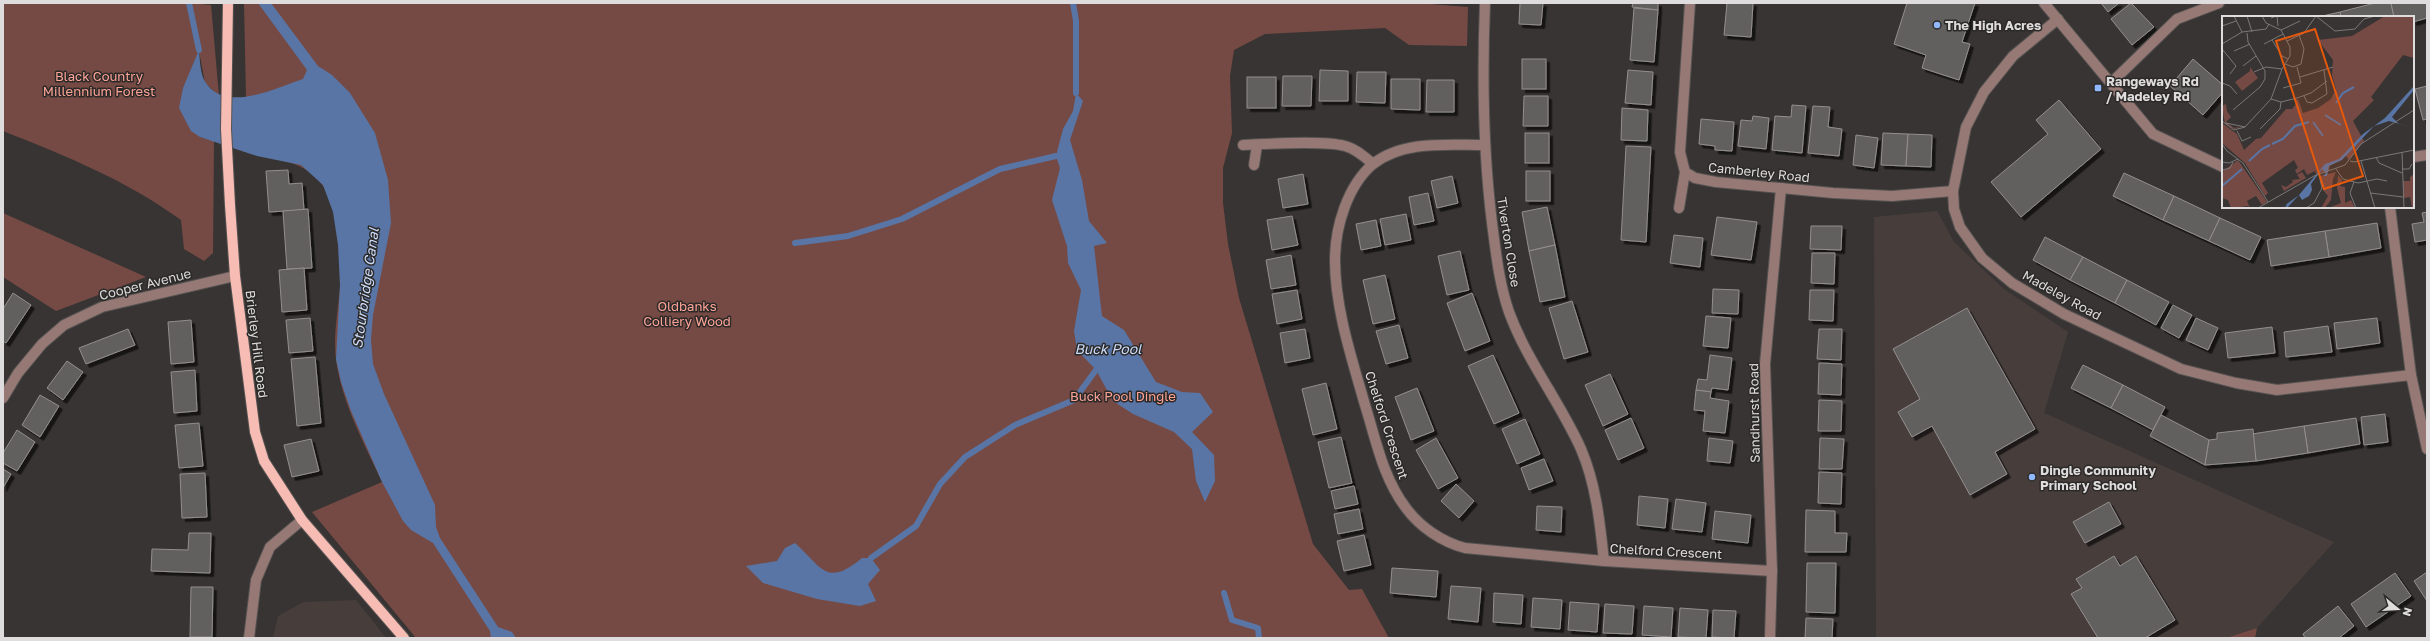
<svg xmlns="http://www.w3.org/2000/svg" width="2430" height="641" font-family="'Golos Text',sans-serif">
  <defs>
    <filter id="shadow"><feDropShadow dx="3.5" dy="3.5" stdDeviation="0" flood-color="#0009"/></filter>
  </defs>
  <rect width="100%" height="100%" fill="#373433"/>
  <g fill="#473e3c">
    <path d="M1937 211 1954 242 2004 289 2068 332 2044 413 2334 542 2257 628 2226 638H1876L1874 217Z"/>
    <path d="M356 600 386 638H273L278 616 304 602Z"/>
  </g>
  <g fill="#764a44">
    <path d="M3 3H190L211 5 219 96 205 83 199 51 200 137 214 141 213 253 204 261 184 249 181 220C126 180 66 156 3 131Z"/>
    <path d="M244 3H1417L1468 7 1467 46 1409 45 1385 28 1265 34 1234 50 1230 76 1232 133 1223 168V203L1228 244 1239 298 1313 544 1349 590 1362 589 1389 638H416L312 512 382 482C364 443 342 403 336 360 333 336 338 311 340 287 342 260 338 208 323 186 305 158 270 160 242 151L246 97Z"/>
    <path d="M3 213 146 277 56 311 3 277Z"/>
    <path d="M2257 628 2255 638H2226Z"/>
  </g>
  <g fill="#5975a5">
    <path d="M258 3H271L318 66 332 75 350 93 375 133 388 180 391 223 373 315 371 339 373 364 384 394 435 505 436 527 440 538 498 627 512 632 516 638H491L490 631 433 543 411 530 403 521 382 482 351 411 341 382 336 359 340 285 338 245 333 212 323 185 301 165 257 156 200 137 191 131 179 108 183 88 199 50C200 60 200 75 206 83 226 113 276 88 303 79L307 70Z"/>
    <path d="M1076 93 1083 101 1070 140 1082 180 1089 221 1107 243 1094 246 1102 316 1124 330 1156 382 1182 392 1200 393 1213 412 1192 432 1214 455 1215 481 1205 502 1196 481 1192 449 1174 432 1133 414 1113 401 1096 370 1077 350 1074 331 1081 290 1068 263 1067 246 1052 200 1060 168 1056 156 1063 129 1073 111Z"/>
    <path d="M795 543C822 567 826 588 862 558H871L880 570 868 584 876 601 860 606 817 599 763 583 746 566 777 561 785 548Z"/>
  </g>
  <g fill="none" stroke-linecap="round" stroke-linejoin="round">
    <g stroke="#5975a5" stroke-width="6">
      <path d="M189 3 199 50"/>
      <path d="M1073 3 1076 21V93"/>
      <path d="M795 243 848 236 902 219 1000 169 1056 156"/>
      <path d="M871 558 916 526 940 484 965 457 1015 425 1074 400 1096 370"/>
      <path d="M1224 593 1232 620 1258 628 1259 638"/>
    </g>
  </g>
  <g fill="#625f5e" stroke="#928f8e" filter="url(#shadow)">
    <path d="M1520 3H1543L1541 25 1519 24Z"/>
    <path d="M1633 3H1658V10L1632 7Z"/>
    <path d="M1727 3H1753L1751 37 1724 35Z"/>
    <path d="M1907 3H1975L1962 42 1970 44 1959 80 1922 68 1926 55 1894 44Z"/>
    <path d="M2101 3H2119L2108 12Z"/>
    <path d="M2131 3 2154 27 2132 45 2111 19Z"/>
    <path d="M2375 3H2391L2394 17H2341L2340 12Z"/>
    <path d="M2391 3H2427V18L2413 22V17H2394Z"/>
    <path d="M1634 8 1658 10 1654 62 1630 60Z"/>
    <path d="M2340 12 2341 17H2318Z"/>
    <rect x="1522" y="59" width="24" height="30"/>
    <path d="M2193 59 2223 85V92L2203 115 2170 86Z"/>
    <path d="M1320 70 1348 71V101H1319Z"/>
    <path d="M1628 70 1653 72 1651 105 1625 103Z"/>
    <path d="M1357 72H1386L1385 103 1356 102Z"/>
    <path d="M1283 76H1312L1311 106H1282Z"/>
    <rect x="1247" y="77" width="29" height="31"/>
    <path d="M1391 79H1420V110L1391 109Z"/>
    <path d="M1427 80H1454V112H1426Z"/>
    <path d="M2427 86V119L2423 120 2415 89Z"/>
    <path d="M1524 96H1548V126H1523Z"/>
    <path d="M2059 100 2101 149 2021 217 1991 182 2048 134 2036 120Z"/>
    <path d="M1792 105 1806 106 1802 153 1772 150 1775 116 1791 117Z"/>
    <path d="M1813 106 1830 107 1828 127 1842 129 1839 156 1808 153Z"/>
    <path d="M1622 108 1648 110 1647 141 1621 140Z"/>
    <path d="M1753 116 1769 118 1766 149 1738 146 1741 120 1752 121Z"/>
    <path d="M1701 119 1734 122 1732 151 1715 150V146L1699 144Z"/>
    <rect x="1525" y="133" width="24" height="30"/>
    <path d="M1883 133 1908 134 1906 166 1881 165Z"/>
    <path d="M1908 134 1932 135 1931 167 1906 166Z"/>
    <path d="M1856 135 1878 138 1874 168 1853 165Z"/>
    <path d="M1626 146 1651 147 1646 242 1621 240Z"/>
    <path d="M288 170 289 184 302 183 304 210 269 212 266 171Z"/>
    <rect x="1526" y="171" width="24" height="30"/>
    <path d="M2124 173 2174 196 2163 220 2113 196Z"/>
    <path d="M1303 174 1308 204 1283 208 1278 179Z"/>
    <path d="M1452 176 1458 203 1437 208 1431 181Z"/>
    <path d="M1428 193 1434 221 1414 225 1409 197Z"/>
    <path d="M2174 196 2220 218 2209 241 2163 220Z"/>
    <path d="M1547 207 1555 245 1529 251 1522 212Z"/>
    <path d="M308 209 312 268 287 269 283 211Z"/>
    <path d="M2427 212V240L2415 242 2412 224 2424 222 2422 213Z"/>
    <path d="M1406 214 1411 240 1385 245 1380 219Z"/>
    <path d="M1292 216 1298 245 1272 250 1267 220Z"/>
    <path d="M1717 217 1757 222 1751 260 1711 255Z"/>
    <path d="M2220 218 2261 237 2250 260 2209 241Z"/>
    <path d="M1376 220 1381 246 1361 250 1356 224Z"/>
    <path d="M2377 223 2381 248 2329 257 2325 231Z"/>
    <path d="M1811 226H1842L1841 250 1810 249Z"/>
    <path d="M2325 231 2329 257 2271 266 2267 240Z"/>
    <path d="M1674 235 1703 238 1700 267 1670 263Z"/>
    <path d="M2045 237 2083 257 2070 280 2033 260Z"/>
    <path d="M1555 245 1565 297 1540 302 1529 251Z"/>
    <path d="M1460 251 1469 290 1447 295 1438 256Z"/>
    <path d="M1812 253H1835L1834 284 1811 283Z"/>
    <path d="M1291 255 1296 285 1271 289 1266 260Z"/>
    <path d="M2083 257 2127 280 2115 303 2070 280Z"/>
    <path d="M304 268 307 310 282 312 279 270Z"/>
    <path d="M1385 275 1395 319 1373 324 1363 280Z"/>
    <path d="M2127 280 2169 302 2156 325 2115 303Z"/>
    <path d="M1713 289 1739 290 1738 314 1712 313Z"/>
    <path d="M1297 290 1302 319 1277 324 1272 294Z"/>
    <path d="M1810 290H1834L1833 321 1809 320Z"/>
    <path d="M13 293 31 305 6 343 3 341V309Z"/>
    <path d="M1472 293 1490 341 1465 351 1447 303Z"/>
    <path d="M1572 301 1588 352 1564 359 1549 308Z"/>
    <path d="M2173 305 2192 315 2179 338 2161 328Z"/>
    <path d="M1967 308 2035 429 1995 452 2007 474 1970 495 1932 426 1912 437 1898 412 1920 399 1893 349Z"/>
    <path d="M1706 316 1731 318 1728 348 1703 346Z"/>
    <path d="M310 318 313 351 289 353 286 320Z"/>
    <path d="M2196 318 2218 328 2208 350 2186 340Z"/>
    <path d="M2377 318 2380 343 2337 349 2334 323Z"/>
    <path d="M191 320 194 362 171 364 168 322Z"/>
    <path d="M1399 325 1408 358 1386 364 1376 331Z"/>
    <path d="M2328 326 2332 352 2286 357 2284 332Z"/>
    <path d="M2272 327 2275 353 2228 358 2225 333Z"/>
    <path d="M128 329 135 345 86 364 79 348Z"/>
    <path d="M1305 329 1310 358 1285 363 1280 333Z"/>
    <path d="M1819 329H1842L1841 360 1817 359Z"/>
    <path d="M1493 355 1519 413 1494 424 1468 366Z"/>
    <path d="M1710 355 1732 358 1728 390 1712 388 1711 392 1696 390 1698 379 1707 380Z"/>
    <path d="M315 357 321 423 297 426 291 359Z"/>
    <path d="M67 361 83 372 63 400 47 388Z"/>
    <path d="M1819 363 1842 364 1841 395 1818 394Z"/>
    <path d="M2083 365 2123 385 2111 408 2071 388Z"/>
    <path d="M195 370 197 411 174 413 171 372Z"/>
    <path d="M1610 374 1628 414 1603 426 1585 385Z"/>
    <path d="M1326 383 1337 429 1313 435 1302 389Z"/>
    <path d="M2123 385 2165 407 2153 430 2111 408Z"/>
    <path d="M1417 388 1434 431 1411 440 1395 397Z"/>
    <path d="M1696 390 1711 392 1710 398 1729 401 1725 433 1703 431 1705 411 1694 410Z"/>
    <path d="M40 395 59 406 40 437 22 425Z"/>
    <path d="M1819 400 1842 401 1841 431H1818Z"/>
    <path d="M2385 414 2388 442 2364 445 2361 417Z"/>
    <path d="M2161 415 2209 440 2205 465 2150 436Z"/>
    <path d="M1631 418 1644 448 1618 460 1605 430Z"/>
    <path d="M2356 418 2360 444 2308 453 2304 426Z"/>
    <path d="M1525 419 1540 454 1517 464 1502 429Z"/>
    <path d="M199 423 203 466 179 468 175 425Z"/>
    <path d="M2304 426 2308 453 2256 461 2252 434Z"/>
    <path d="M2253 429 2256 461 2205 465 2209 440 2217 439V433Z"/>
    <path d="M17 430 35 442 17 471 3 463V453Z"/>
    <path d="M1341 437 1352 483 1329 488 1318 442Z"/>
    <path d="M1436 438 1458 478 1438 489 1416 450Z"/>
    <path d="M1709 438 1733 441 1730 463 1707 461Z"/>
    <path d="M1820 438 1844 439 1842 469H1819Z"/>
    <path d="M311 439 319 471 292 477 284 445Z"/>
    <path d="M1544 459 1553 481 1529 490 1521 468Z"/>
    <path d="M3 469 11 474 3 488Z"/>
    <path d="M1819 472 1842 473 1841 504 1818 503Z"/>
    <path d="M205 473 207 517 182 518 180 474Z"/>
    <path d="M1456 484 1474 501 1459 518 1441 501Z"/>
    <path d="M1354 486 1358 504 1335 509 1331 491Z"/>
    <path d="M1639 496 1668 499 1665 528 1637 525Z"/>
    <path d="M1676 499 1706 503 1702 532 1672 529Z"/>
    <path d="M2109 502 2121 524 2085 543 2073 522Z"/>
    <path d="M1537 506 1562 507 1561 532 1536 530Z"/>
    <path d="M1359 509 1363 529 1338 534 1334 514Z"/>
    <path d="M1806 510 1835 511V533H1847L1846 552H1805Z"/>
    <path d="M1715 511 1751 515 1748 543 1712 539Z"/>
    <path d="M189 533H211L210 573 151 571 152 549 188 550Z"/>
    <path d="M1364 535 1371 565 1344 571 1337 541Z"/>
    <path d="M2114 556 2120 566 2136 556 2175 620 2145 638H2098L2071 594 2082 588 2076 579Z"/>
    <path d="M1807 563H1836L1835 613 1806 612Z"/>
    <path d="M1392 568 1438 571 1436 597 1390 593Z"/>
    <path d="M2427 572V601L2414 581Z"/>
    <path d="M2395 573 2411 596 2366 627 2351 604Z"/>
    <path d="M1451 586 1481 588 1478 622 1448 619Z"/>
    <path d="M191 587H213L212 637H190Z"/>
    <path d="M1494 593 1523 595 1521 624 1493 622Z"/>
    <path d="M1533 598 1562 600 1560 629 1531 627Z"/>
    <path d="M1570 602 1599 604 1597 632 1568 630Z"/>
    <path d="M1605 604 1634 606 1632 634 1603 633Z"/>
    <path d="M1644 606 1673 608 1671 637 1642 635Z"/>
    <path d="M2338 606 2354 626 2339 638H2305L2303 634Z"/>
    <path d="M1680 608 1708 610 1706 638 1678 637Z"/>
    <path d="M1713 610 1736 611 1734 638 1712 637Z"/>
    <path d="M1806 618 1833 619 1832 638H1805Z"/>
  </g>
  <g fill="none" stroke-linecap="round" stroke-linejoin="round">
    <g stroke="#555251" stroke-width="12">
      <g id="minor">
        <path d="M1485 3C1482 77 1483 150 1492 223 1496 253 1499 283 1509 312 1527 361 1560 402 1581 449 1596 484 1600 523 1604 561"/>
        <path d="M1690 3 1680 152 1685 172 1695 178 1716 182 1833 193 1892 196 1953 191"/>
        <path d="M2044 3 2153 134 2223 167"/>
        <path d="M2058 19 2013 56 1984 92 1966 127 1953 191 1954 209 1960 227 1982 258 2012 283 2064 314 2181 369 2236 383 2277 390 2411 375"/>
        <path d="M2111 83 2177 19 2219 3"/>
        <path d="M1243 145C1268 144 1322 140 1345 146 1356 149 1365 157 1373 164"/>
        <path d="M1484 145C1448 145 1403 140 1373 164 1347 186 1335 228 1335 260 1335 309 1352 359 1365 405 1376 440 1383 478 1406 508 1420 527 1442 542 1465 548L1604 561 1772 571"/>
        <path d="M2413 157 2427 155"/>
        <path d="M1254 165 1257 145"/>
        <path d="M2390 207 2411 375 2427 449"/>
        <path d="M1679 208 1685 172"/>
        <path d="M3 398 18 373 42 344 64 325 102 307 235 276"/>
        <path d="M249 638 256 580 270 547 302 520"/>
        <path d="M1770 638 1772 571 1765 364 1781 188"/>
      </g>
    </g>
    <g stroke="#555251" stroke-width="12">
      <path id="major" d="M228 3 226 129 230 205 235 276 255 432 264 461 302 520 404 638"/>
    </g>
    <use href="#minor" stroke="#967974" stroke-width="10"/>
    <use href="#major" stroke="#f7bcb3" stroke-width="10"/>
  </g>
  <g fill="#91b8fd" stroke="#2c2a29" stroke-width="1.5">
    <circle cx="1937" cy="25" r="4"/>
    <rect x="2094" y="84" width="8" height="8" rx="2"/>
    <circle cx="2032" cy="477" r="4"/>
  </g>
  <g text-anchor="middle" dominant-baseline="central" stroke-width="3" stroke-linejoin="round" paint-order="stroke">
    <g font-size="13" font-weight="bold" fill="#dedcdc" stroke="#2c2a29" text-anchor="start">
      <text x="1945" y="25">The High Acres</text>
      <text x="2106" y="81">Rangeways Rd<tspan x="2106" dy="15">/ Madeley Rd</tspan></text>
      <text x="2040" y="470">Dingle Community<tspan x="2040" dy="15">Primary School</tspan></text>
    </g>
    <g font-size="13" fill="#ffa396" stroke="#2c2a29">
      <text x="99" y="76">Black Country<tspan x="99" dy="15">Millennium Forest</tspan></text>
      <text x="687" y="306">Oldbanks<tspan x="687" dy="15">Colliery Wood</tspan></text>
      <text x="1123" y="396">Buck Pool Dingle</text>
    </g>
    <g font-size="13" fill="#dedcdc" stroke="#2c2a29">
      <text transform="translate(1759 172) rotate(6)">Camberley Road</text>
      <text transform="translate(1509 242) rotate(81)">Tiverton Close</text>
      <text transform="translate(145 284) rotate(-14)">Cooper Avenue</text>
      <text transform="translate(2062 295) rotate(29)">Madeley Road</text>
      <text transform="translate(257 344) rotate(83)">Brierley Hill Road</text>
      <text transform="translate(1754 413) rotate(-91)">Sandhurst Road</text>
      <text transform="translate(1387 425) rotate(72)">Chelford Crescent</text>
      <text transform="translate(1666 551) rotate(3)">Chelford Crescent</text>
    </g>
    <g font-size="14" font-style="italic" fill="#ccddfb" stroke="#2c2a29">
      <text transform="translate(365 288) rotate(-82)">Stourbridge Canal</text>
      <text x="1108" y="348">Buck Pool</text>
    </g>
  </g>
  <g transform="translate(2222 16)">
    <rect width="192" height="192" fill="#373433"/>
    <path d="M163 0H192V42L181 39 149 81 152 84 131 105 142 125 127 144 124 140 108 149 107 155 94 158 93 155 85 159 82 153 75 158 73 154 76 152 72 144 40 167 46 177 43 180 23 147 1 128 0 107 15 118 22 134 34 123 39 122 64 93H70L74 88V84L76 83 81 97 96 92 109 83 114 73 110 59 111 44 96 24 130 20ZM28 51 36 62 20 75 13 66 28 55ZM4 88 5 95 9 101 4 106 12 112 21 110 12 113 3 108 0 90ZM16 144 45 186 40 189 34 180 25 185 28 192 26 190 9 192 6 184 0 182V155L2 157 1 155ZM80 156 84 162 62 175 59 169 64 171 71 166 70 164 78 163 75 159ZM114 156 111 163 109 184 103 192H99L106 180 101 174 98 160ZM192 158V192H190L188 181 182 182 181 165H188V161ZM116 159 120 164 118 170 123 171V187L129 184 133 192H106L119 187 115 172Z" fill="#764a44"/>
    <path d="M192 70V74L170 101 177 108 192 112 167 105 152 110 120 144 107 150 105 160H101L104 157 100 153 89 168 90 174 87 180 80 184 77 179 65 192H63L65 188 59 192 77 179 103 148 117 143 141 118 163 102Z" fill="#5975a5"/>
    <path fill="none" stroke="#5975a5" stroke-width="2" d="M114 87 121 77 132 71M103 99 119 109M91 106 101 120M50 128 61 123 73 110 87 106M27 145 40 133 48 129M0 170 20 153"/>
    <path fill="none" stroke="#7a7777" stroke-width="1" d="M12 0 20 16 44 13 47 8M25 0 30 16M94 0 113 15 133 13 142 3 153 0M49 2 55 0 56 10M0 10 14 5M59 14 78 5M50 24 60 40 66 43M65 25 82 17 94 0M0 28 20 16M42 28 61 18M0 33 14 50 8 58M12 35 28 28M63 48 71 51 79 48 82 33 77 19M21 50 34 40M32 56 44 51 60 53M78 61 111 51M0 67 8 70 15 78M61 72 79 67 75 51M82 80 85 86 90 87 105 78 102 54M49 83 59 86 75 82 89 77 105 65M11 94 38 71 43 63V55L26 26 25 17M0 105 12 114 23 111 49 83 60 53 68 40V31L59 14 44 7 40 0M4 107 23 111M38 113 58 93 59 86M15 115 20 125 29 121M0 128 5 135 21 147 46 186M180 136 182 192M154 141 157 147 180 157M128 145 132 146 192 134M139 145 153 192M0 146 7 147 16 143M114 153 121 163 136 167 155 163 165 165M180 153H187L190 148M0 154 8 152 11 146M132 166 128 177 134 192M148 177 181 181M36 192 92 160 123 149 139 128 192 94M78 192H84L92 187 100 172 97 159"/>
    <path fill="#e8590c" fill-opacity="0.15" stroke="#e8590c" stroke-width="2" d="M93 13 141 160 102 173 54 25Z"/>
    <rect width="192" height="192" fill="none" stroke="#dedcdc" stroke-width="2"/>
  </g>
  <rect width="2430" height="641" fill="none" stroke="#dedcdc" stroke-width="8"/>
  <g transform="translate(2398 609) rotate(108)" stroke="#2c2a29" stroke-width="3" paint-order="stroke">
  <path d="M0-3L7 15L0 10L-7 15Z" fill="#dedcdc"/>
  <text y="-6" font-size="11" font-weight="bold" text-anchor="middle" fill="#dedcdc">N</text>
  </g>
</svg>
